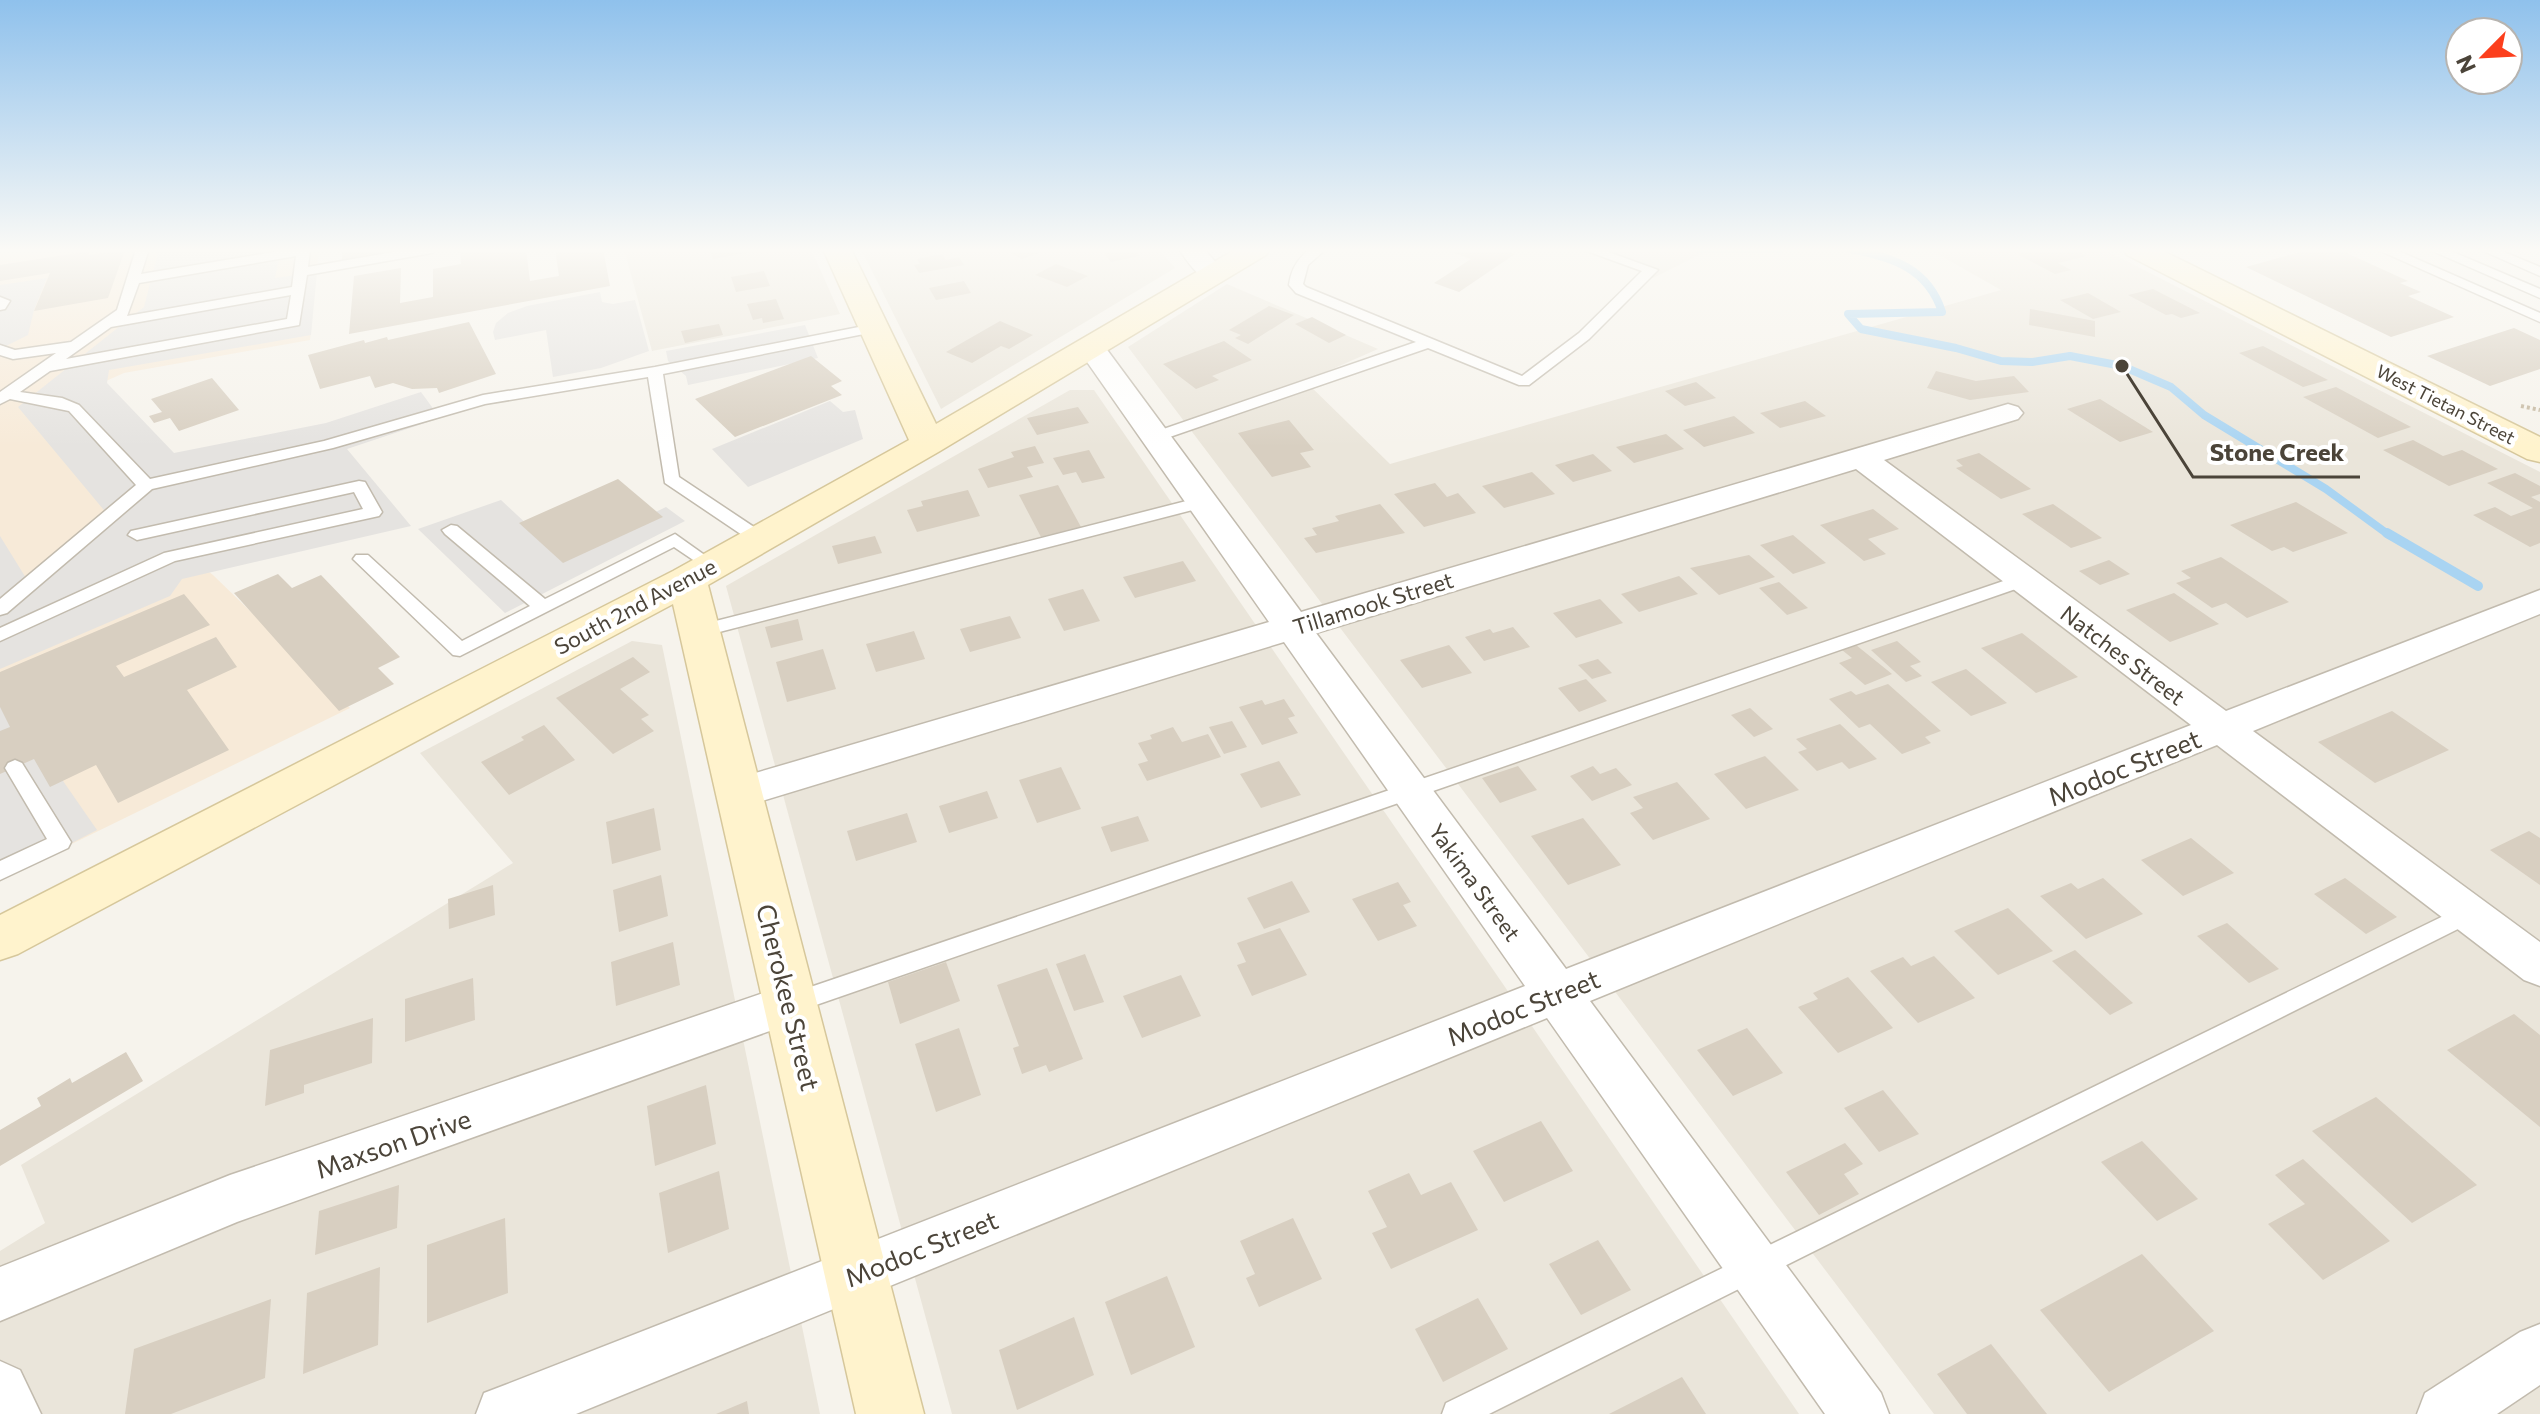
<svg xmlns="http://www.w3.org/2000/svg" width="2540" height="1414" font-family="Commissioner,sans-serif">
  <rect width="100%" height="100%" fill="#f6f3ec"/>
  <g fill="#eae5da">
    <path d="M624 249H811L840 314 652 351Z"/>
    <path d="M861 249H1159L1175 268 941 409Z"/>
    <path d="M1583 249H1711L1653 278Z"/>
    <path d="M1929 249H2103L2540 472V1414H1934L1128 347 1227 284 1378 349 1305 381 1390 464 2001 290Z"/>
    <path d="M1070 390H1094L1799 1414H952L726 586Z"/>
    <path d="M632 641 662 645 820 1414H0V1251L45 1223 21 1165 513 863 420 753Z"/>
  </g>
  <path fill="#f7ead8" d="M0 249H319L310 340 124 373 45 408 116 500 213 575 350 708 0 879Z"/>
  <g fill="#e5e3e0">
    <path d="M159 249H281L275 278 317 272 311 335 109 370 107 383 174 453 326 423 421 392 440 418 347 449 411 526 182 579 170 596 0 669V536L26 578 108 515 18 407 144 307Z"/>
    <path d="M47 278 34 310 28 335 0 349V285Z"/>
    <path d="M600 292 602 302 613 304 635 300 649 351 601 368 553 377 546 330 495 340 493 332 496 323 508 313 527 306Z"/>
    <path d="M805 325 818 358 688 385 686 376 668 361 666 351Z"/>
    <path d="M830 401 843 412 855 410 863 439 748 487 712 449Z"/>
    <path d="M501 500 562 557 666 507 685 521 505 613 418 529Z"/>
    <path d="M0 690 97 830 0 880Z"/>
  </g>
  <g fill="none" stroke-linecap="round" stroke-linejoin="round">
    <g stroke="#a9d4f2" stroke-width="8">
      <path d="M1698 249H1779"/>
      <path d="M1850 249C1892 257 1928 268 1942 312L1848 314 1861 329 1956 348 2001 361 2032 362 2070 356 2122 366 2171 387 2204 415 2326 489 2389 535"/>
    </g>
    <path stroke="#a9d4f2" stroke-width="10" d="M2387 533 2478 586"/>
  </g>
  <g fill="#d8cfc1">
    <path d="M342 249H395V250L342 260Z"/>
    <path d="M498 249V252L526 249 530 281 559 276 555 249H603L610 286 349 334 354 276 401 268 400 303 433 297V269L461 264 460 250Z"/>
    <path d="M709 249H761L762 250 713 259Z"/>
    <path d="M1003 249H1031L1039 253 1022 259Z"/>
    <path d="M1101 249H1133L1139 256 1111 262Z"/>
    <path d="M1443 249H1501L1515 254 1459 292 1434 283 1471 259Z"/>
    <path d="M2036 249H2073L2087 256 2058 263 2071 270 2055 274 2017 254Z"/>
    <path d="M2310 249H2338L2408 281 2400 283 2421 292 2408 296 2454 317 2391 337 2246 267Z"/>
    <path d="M125 250 108 298 34 311 50 273 0 281V265L90 251 88 255Z"/>
    <path d="M942 254 946 260 959 257 964 265 919 273 914 265 920 264 917 259Z"/>
    <path d="M1056 264 1088 276 1067 287 1035 275Z"/>
    <path d="M764 271 770 286 736 292 731 277Z"/>
    <path d="M964 281 971 293 936 300 929 288Z"/>
    <path d="M2153 289 2200 313 2181 318 2172 314 2166 315 2128 295Z"/>
    <path d="M2088 293 2121 312 2093 319 2060 300Z"/>
    <path d="M776 299 784 319 763 323 762 318 753 320 747 304Z"/>
    <path d="M1269 306 1294 315 1248 344 1235 338 1241 335 1229 330Z"/>
    <path d="M2030 309 2095 321V337L2029 325Z"/>
    <path d="M1312 317 1346 335 1329 343 1295 324Z"/>
    <path d="M1000 321 1033 335 1009 349 1001 346 972 363 946 352Z"/>
    <path d="M469 322 496 374 439 393 437 388 412 389 393 383 375 388 370 376 320 389 308 355 364 340 365 343 387 337 388 340Z"/>
    <path d="M719 324 723 335 685 343 681 331Z"/>
    <path d="M2514 328 2540 340V369L2490 386 2427 356Z"/>
    <path d="M1224 341 1252 360 1212 376 1219 380 1196 389 1163 364Z"/>
    <path d="M2263 346 2328 380 2303 387 2239 353Z"/>
    <path d="M811 356 842 381 831 386 842 395 735 437 695 399Z"/>
    <path d="M1936 371 1976 381 2014 376 2029 392 1970 400 1927 388Z"/>
    <path d="M212 378 239 410 179 431 170 418 154 423 149 416 162 412 151 399Z"/>
    <path d="M1696 382 1716 398 1685 406 1665 391Z"/>
    <path d="M2336 387 2411 427 2378 438 2303 397Z"/>
    <path d="M2100 399 2153 432 2120 442 2067 409Z"/>
    <path d="M1805 401 1826 416 1780 428 1760 413Z"/>
    <path d="M1078 407 1089 423 1037 435 1027 418Z"/>
    <path d="M1734 416 1755 433 1704 447 1683 430Z"/>
    <path d="M1289 420 1314 450 1300 453 1311 467 1272 477 1238 433Z"/>
    <path d="M1666 434 1684 449 1634 463 1616 447Z"/>
    <path d="M2413 440 2443 456 2462 450 2498 469 2449 486 2383 450Z"/>
    <path d="M1035 446 1044 463 1027 467 1033 477 988 488 978 469 1014 457 1011 452Z"/>
    <path d="M1089 450 1105 478 1082 483 1076 472 1063 475 1053 458Z"/>
    <path d="M1979 453 2031 489 2001 499 1956 468 1963 466 1956 460Z"/>
    <path d="M1593 454 1612 471 1573 482 1555 465Z"/>
    <path d="M1532 472 1555 494 1504 508 1482 486Z"/>
    <path d="M2515 473 2540 486V494L2531 497 2540 502V543L2530 547 2473 515 2495 507 2511 516 2533 508 2487 483Z"/>
    <path d="M618 479 663 517 563 563 519 523Z"/>
    <path d="M1435 483 1447 497 1458 493 1476 513 1424 527 1394 494Z"/>
    <path d="M1058 485 1081 527 1041 537 1019 495Z"/>
    <path d="M968 490 980 516 917 532 907 510 923 506 921 501Z"/>
    <path d="M2296 502 2348 533 2293 552 2284 547 2272 551 2230 525Z"/>
    <path d="M1380 504 1405 533 1316 553 1304 538 1317 535 1312 528 1339 521 1335 516Z"/>
    <path d="M2053 504 2102 538 2071 548 2022 514Z"/>
    <path d="M1873 509 1899 529 1868 539 1886 554 1864 561 1820 525Z"/>
    <path d="M1793 535 1826 563 1793 574 1760 545Z"/>
    <path d="M875 536 882 553 838 564 832 546Z"/>
    <path d="M1749 555 1775 577 1719 595 1690 568Z"/>
    <path d="M2221 557 2289 602 2247 618 2226 603 2212 608 2176 583 2191 578 2181 571Z"/>
    <path d="M2109 560 2130 574 2100 585 2079 571Z"/>
    <path d="M1183 561 1196 581 1135 598 1123 577Z"/>
    <path d="M278 574 292 588 321 575 400 657 378 668 394 684 339 711 234 593Z"/>
    <path d="M1679 576 1698 594 1639 612 1621 594Z"/>
    <path d="M1779 582 1808 608 1787 615 1759 588Z"/>
    <path d="M1083 589 1100 621 1064 631 1048 599Z"/>
    <path d="M2174 593 2219 624 2170 642 2126 610Z"/>
    <path d="M184 594 210 625 116 666 124 677 216 637 237 667 187 690 229 750 118 803 96 765 50 787 34 759 0 774V731L10 727 0 707V672Z"/>
    <path d="M1600 599 1623 623 1576 638 1553 613Z"/>
    <path d="M1010 616 1021 638 970 652 960 629Z"/>
    <path d="M798 619 803 640 771 648 765 627Z"/>
    <path d="M1513 627 1530 647 1484 661 1465 637 1490 629 1493 633Z"/>
    <path d="M914 631 925 659 876 672 866 644Z"/>
    <path d="M2022 633 2078 677 2036 693 1981 648Z"/>
    <path d="M1897 641 1921 662 1910 666 1922 676 1906 682 1871 650Z"/>
    <path d="M1449 645 1472 673 1422 688 1400 660Z"/>
    <path d="M1856 645 1892 674 1865 685 1839 663 1852 658 1842 650Z"/>
    <path d="M823 649 836 689 787 702 776 662Z"/>
    <path d="M633 657 650 672 620 689 649 715 641 719 654 731 613 754 556 698Z"/>
    <path d="M1598 659 1612 673 1592 679 1578 665Z"/>
    <path d="M1966 669 2007 703 1971 716 1931 682Z"/>
    <path d="M1586 679 1607 701 1579 712 1558 688Z"/>
    <path d="M1888 684 1941 731 1925 737 1931 743 1902 754 1870 724 1859 728 1829 699 1851 691 1856 695Z"/>
    <path d="M1284 699 1295 716 1288 718 1298 733 1262 745 1239 707 1262 700 1265 705Z"/>
    <path d="M1750 708 1773 729 1754 737 1731 715Z"/>
    <path d="M2392 711 2449 750 2375 783 2318 742Z"/>
    <path d="M1232 721 1247 747 1224 754 1209 727Z"/>
    <path d="M1840 724 1877 759 1849 769 1842 762 1817 771 1798 752 1807 749 1796 739Z"/>
    <path d="M544 725 575 760 509 795 481 762 524 740 521 737Z"/>
    <path d="M1173 727 1182 742 1208 734 1221 757 1147 781 1138 764 1148 761 1138 743 1152 739 1150 735Z"/>
    <path d="M1765 756 1799 790 1746 809 1714 774Z"/>
    <path d="M1279 761 1301 795 1261 808 1240 774Z"/>
    <path d="M1518 766 1537 790 1500 803 1482 778Z"/>
    <path d="M1593 766 1600 774 1616 768 1632 785 1592 801 1570 776Z"/>
    <path d="M1061 767 1081 809 1037 823 1019 780Z"/>
    <path d="M1677 782 1710 819 1653 840 1630 813 1643 808 1633 797Z"/>
    <path d="M987 791 998 818 949 833 939 806Z"/>
    <path d="M654 808 661 850 612 864 606 822Z"/>
    <path d="M907 813 917 842 856 861 847 831Z"/>
    <path d="M1138 816 1149 841 1111 852 1101 827Z"/>
    <path d="M1583 818 1621 865 1568 885 1531 836Z"/>
    <path d="M2529 831 2540 838V885L2490 850Z"/>
    <path d="M2191 838 2234 873 2183 896 2141 860Z"/>
    <path d="M661 875 668 916 619 932 613 890Z"/>
    <path d="M2103 878 2143 914 2086 939 2040 896 2071 883 2078 889Z"/>
    <path d="M2345 878 2397 917 2366 934 2314 894Z"/>
    <path d="M1292 881 1310 912 1264 929 1247 898Z"/>
    <path d="M1398 882 1411 902 1403 905 1417 926 1378 941 1352 899Z"/>
    <path d="M493 885 495 915 449 929 448 899Z"/>
    <path d="M2008 908 2053 951 1998 975 1954 931Z"/>
    <path d="M2227 923 2279 969 2249 983 2197 936Z"/>
    <path d="M1280 928 1307 975 1252 996 1237 965 1246 962 1237 943Z"/>
    <path d="M673 942 680 985 616 1006 611 962Z"/>
    <path d="M2075 950 2133 1003 2110 1015 2052 961Z"/>
    <path d="M1085 954 1104 1002 1074 1011 1056 964Z"/>
    <path d="M1934 956 1975 998 1918 1023 1870 971 1903 957 1911 966Z"/>
    <path d="M946 962 960 1001 900 1024 888 982Z"/>
    <path d="M1047 968 1083 1059 1049 1072 1046 1065 1022 1074 1013 1048 1019 1046 997 985Z"/>
    <path d="M1181 975 1201 1016 1142 1038 1123 996Z"/>
    <path d="M1848 977 1893 1028 1838 1053 1798 1007 1818 999 1813 993Z"/>
    <path d="M473 978 475 1020 405 1042V999Z"/>
    <path d="M2514 1014 2540 1035V1127L2447 1050Z"/>
    <path d="M373 1018 372 1063 304 1085V1093L265 1106 270 1050Z"/>
    <path d="M959 1028 981 1095 936 1112 915 1044Z"/>
    <path d="M1747 1028 1783 1073 1733 1096 1697 1050Z"/>
    <path d="M126 1052 143 1081 0 1166V1130L41 1106 37 1098 70 1078 72 1083Z"/>
    <path d="M706 1085 716 1144 655 1166 647 1106Z"/>
    <path d="M1883 1090 1919 1134 1879 1152 1844 1108Z"/>
    <path d="M2376 1097 2477 1185 2412 1223 2312 1131Z"/>
    <path d="M1541 1121 1573 1171 1504 1202 1473 1151Z"/>
    <path d="M2142 1141 2198 1199 2157 1221 2101 1162Z"/>
    <path d="M1845 1143 1863 1164 1844 1174 1859 1194 1819 1215 1786 1172Z"/>
    <path d="M2303 1159 2390 1241 2323 1280 2268 1224 2305 1204 2275 1175Z"/>
    <path d="M719 1171 729 1229 668 1253 659 1193Z"/>
    <path d="M1409 1173 1421 1195 1451 1182 1478 1230 1391 1269 1372 1233 1387 1227 1368 1191Z"/>
    <path d="M399 1185 397 1228 315 1255 319 1211Z"/>
    <path d="M505 1218 508 1293 427 1323V1245Z"/>
    <path d="M1293 1218 1322 1279 1259 1307 1246 1278 1255 1274 1240 1241Z"/>
    <path d="M1598 1240 1631 1290 1581 1315 1549 1264Z"/>
    <path d="M2142 1254 2214 1331 2109 1392 2040 1310Z"/>
    <path d="M380 1267 378 1345 303 1374 307 1293Z"/>
    <path d="M1167 1276 1195 1347 1131 1375 1105 1302Z"/>
    <path d="M1478 1298 1508 1349 1443 1382 1415 1329Z"/>
    <path d="M271 1299 265 1378 171 1414H125L134 1349Z"/>
    <path d="M1074 1317 1094 1375 1017 1410 999 1350Z"/>
    <path d="M1991 1344 2047 1414H1967L1937 1374Z"/>
    <path d="M1682 1377 1706 1414H1609Z"/>
    <path d="M747 1401 749 1414H716Z"/>
  </g>
  <g fill="none" stroke-linecap="round" stroke-linejoin="round">
    <g stroke="#c2bbae" stroke-width="3">
      <g id="lane">
        <path d="M136 249H149L141 274 292 249H310L308 267 410 249H439L432 253 307 275 299 325 50 371 20 392 62 398 79 405 150 479 324 441 483 395 655 367 874 324 881 328 874 332 663 374 679 477 766 535 769 539 766 543H754L665 483 648 377 485 404 333 448 152 489 7 613 0 615V599L136 485 69 411 10 399 0 404V392L56 353 13 359 0 355V345L15 350 71 342 117 310ZM296 256 292 287 127 316 139 283ZM291 295 287 319 66 359 111 327Z"/>
        <path d="M1310 249H1326L1308 265 1303 284 1306 287 1522 376 1579 333 1642 271 1581 249H1600L1658 270 1589 339 1529 385H1519L1428 348 1161 440H1149V434L1416 342 1296 293 1289 285C1291 269 1298 258 1310 249Z"/>
        <path d="M2376 249H2394L2540 313V322Z"/>
        <path d="M2428 249H2446L2540 289V298Z"/>
        <path d="M2479 249H2497L2540 267V276Z"/>
        <path d="M0 297 10 301 5 309 0 310Z"/>
        <path d="M359 481 365 482 382 512 379 516 175 561 0 641V628L164 553 363 509 354 492 137 540 128 535 131 531Z"/>
        <path d="M1202 497 1208 498 1210 502 1208 506 700 637 691 631 700 625Z"/>
        <path d="M451 525 457 526 545 599 675 534 720 566 711 572 674 547 460 656 453 655 353 559 356 555H368L462 641 530 606 445 534 442 530Z"/>
        <path d="M2024 574 2030 576 2033 580 2030 584 790 1014 781 1011 778 1004 781 997 790 994Z"/>
        <path d="M15 760 22 763 71 842 68 848 0 880V861L47 839 5 768 8 763Z"/>
        <path d="M2468 904 2476 906 2480 913 2476 920 1489 1414H1442L1446 1403Z"/>
      </g>
    </g>
    <g stroke="#c2bbae" stroke-width="3">
      <g id="street">
        <path d="M1179 249H1204L1226 274 1222 279C1202 285 1189 264 1179 249Z"/>
        <path d="M1092 341 1102 343 1301 612 2008 404 2018 407 2023 413 2018 419 1884 460 2226 711 2540 590V614L2253 731 2540 942V986L2524 980 2217 745 1590 1001 1881 1393 1889 1414H1825L1547 1018 576 1414H476L484 1393 505 1385 1525 986 1284 642 739 808 725 804 719 793 725 782 1269 622 1078 349 1082 343ZM1856 469 2191 725 1566 969 1316 633Z"/>
        <path d="M790 984 806 990 813 1004 806 1018 237 1222 0 1321V1267L230 1175Z"/>
        <path d="M2540 1324V1385L2497 1414H2417L2425 1393 2520 1332Z"/>
        <path d="M0 1361 20 1370 41 1414H0Z"/>
      </g>
    </g>
    <g stroke="#d6c79b" stroke-width="3">
      <g id="secondary">
        <path d="M823 249H851L936 424 1236 249H1270L1266 255 940 451 708 585 924 1414H856L673 604 18 954 0 960V915L673 571 909 440Z"/>
        <path d="M2123 249H2159L2540 437V462L2527 459 2127 255Z"/>
      </g>
    </g>
    <path stroke="#c4b79f" stroke-width="4" stroke-dasharray="3 3" stroke-linecap="butt" d="M2521 406 2540 410"/>
    <use href="#lane" fill="#fff" fill-rule="evenodd"/>
    <use href="#street" fill="#fff" fill-rule="evenodd"/>
    <use href="#secondary" fill="#fff3cd" fill-rule="evenodd"/>
  </g>
  <linearGradient id="sky" x2="0" y2="1"><stop stop-color="#8fc1ec"/><stop offset="0.56" stop-color="#fbfaf6"/><stop offset="1" stop-color="#fbfaf6" stop-opacity="0"/></linearGradient>
  <rect width="2540" height="447" fill="url(#sky)"/>
  <g text-anchor="middle" dominant-baseline="central" stroke-width="8" stroke-linejoin="round" paint-order="stroke">
    <g font-size="18" fill="#4b4439" stroke="#fff">
      <text transform="translate(2446 404) rotate(27)">West Tietan Street</text>
    </g>
    <g font-size="22" fill="#4b4439" stroke="#fff">
      <text transform="translate(1373 603) rotate(-17)">Tillamook Street</text>
      <text transform="translate(635 606) rotate(-28)">South 2nd Avenue</text>
      <text transform="translate(2123 655) rotate(37)">Natches Street</text>
      <text transform="translate(1475 882) rotate(54)">Yakima Street</text>
    </g>
    <g font-size="26" fill="#4b4439" stroke="#fff">
      <text transform="translate(2124 767) rotate(-22)">Modoc Street</text>
      <text transform="translate(789 997) rotate(76)">Cherokee Street</text>
      <text transform="translate(1523 1007) rotate(-22)">Modoc Street</text>
      <text transform="translate(393 1143) rotate(-19)">Maxson Drive</text>
      <text transform="translate(921 1248) rotate(-22)">Modoc Street</text>
    </g>
  </g>
  <path fill="none" stroke="#4b4439" stroke-width="3" d="M2122 366L2193 477H2360"/>
  <circle fill="#4b4439" stroke="#fff" stroke-width="3" cx="2122" cy="366" r="8"/>
  <g font-size="24" text-anchor="middle" font-weight="bold" fill="#4b4439" stroke="#fff" stroke-width="8" stroke-linejoin="round" paint-order="stroke">
    <text x="2277" y="461">Stone Creek</text>
  </g>
  <g transform="translate(2484 56) rotate(246)"><circle r="38" fill="#ffffff" stroke="#b7b4b0" stroke-width="2"/>
  <path d="M0-6L14 30L0 20L-14 30Z" fill="#fc3f1d"/>
  <text y="-12" font-size="22" font-weight="bold" text-anchor="middle" fill="#4b4439">N</text>
  </g>
</svg>
